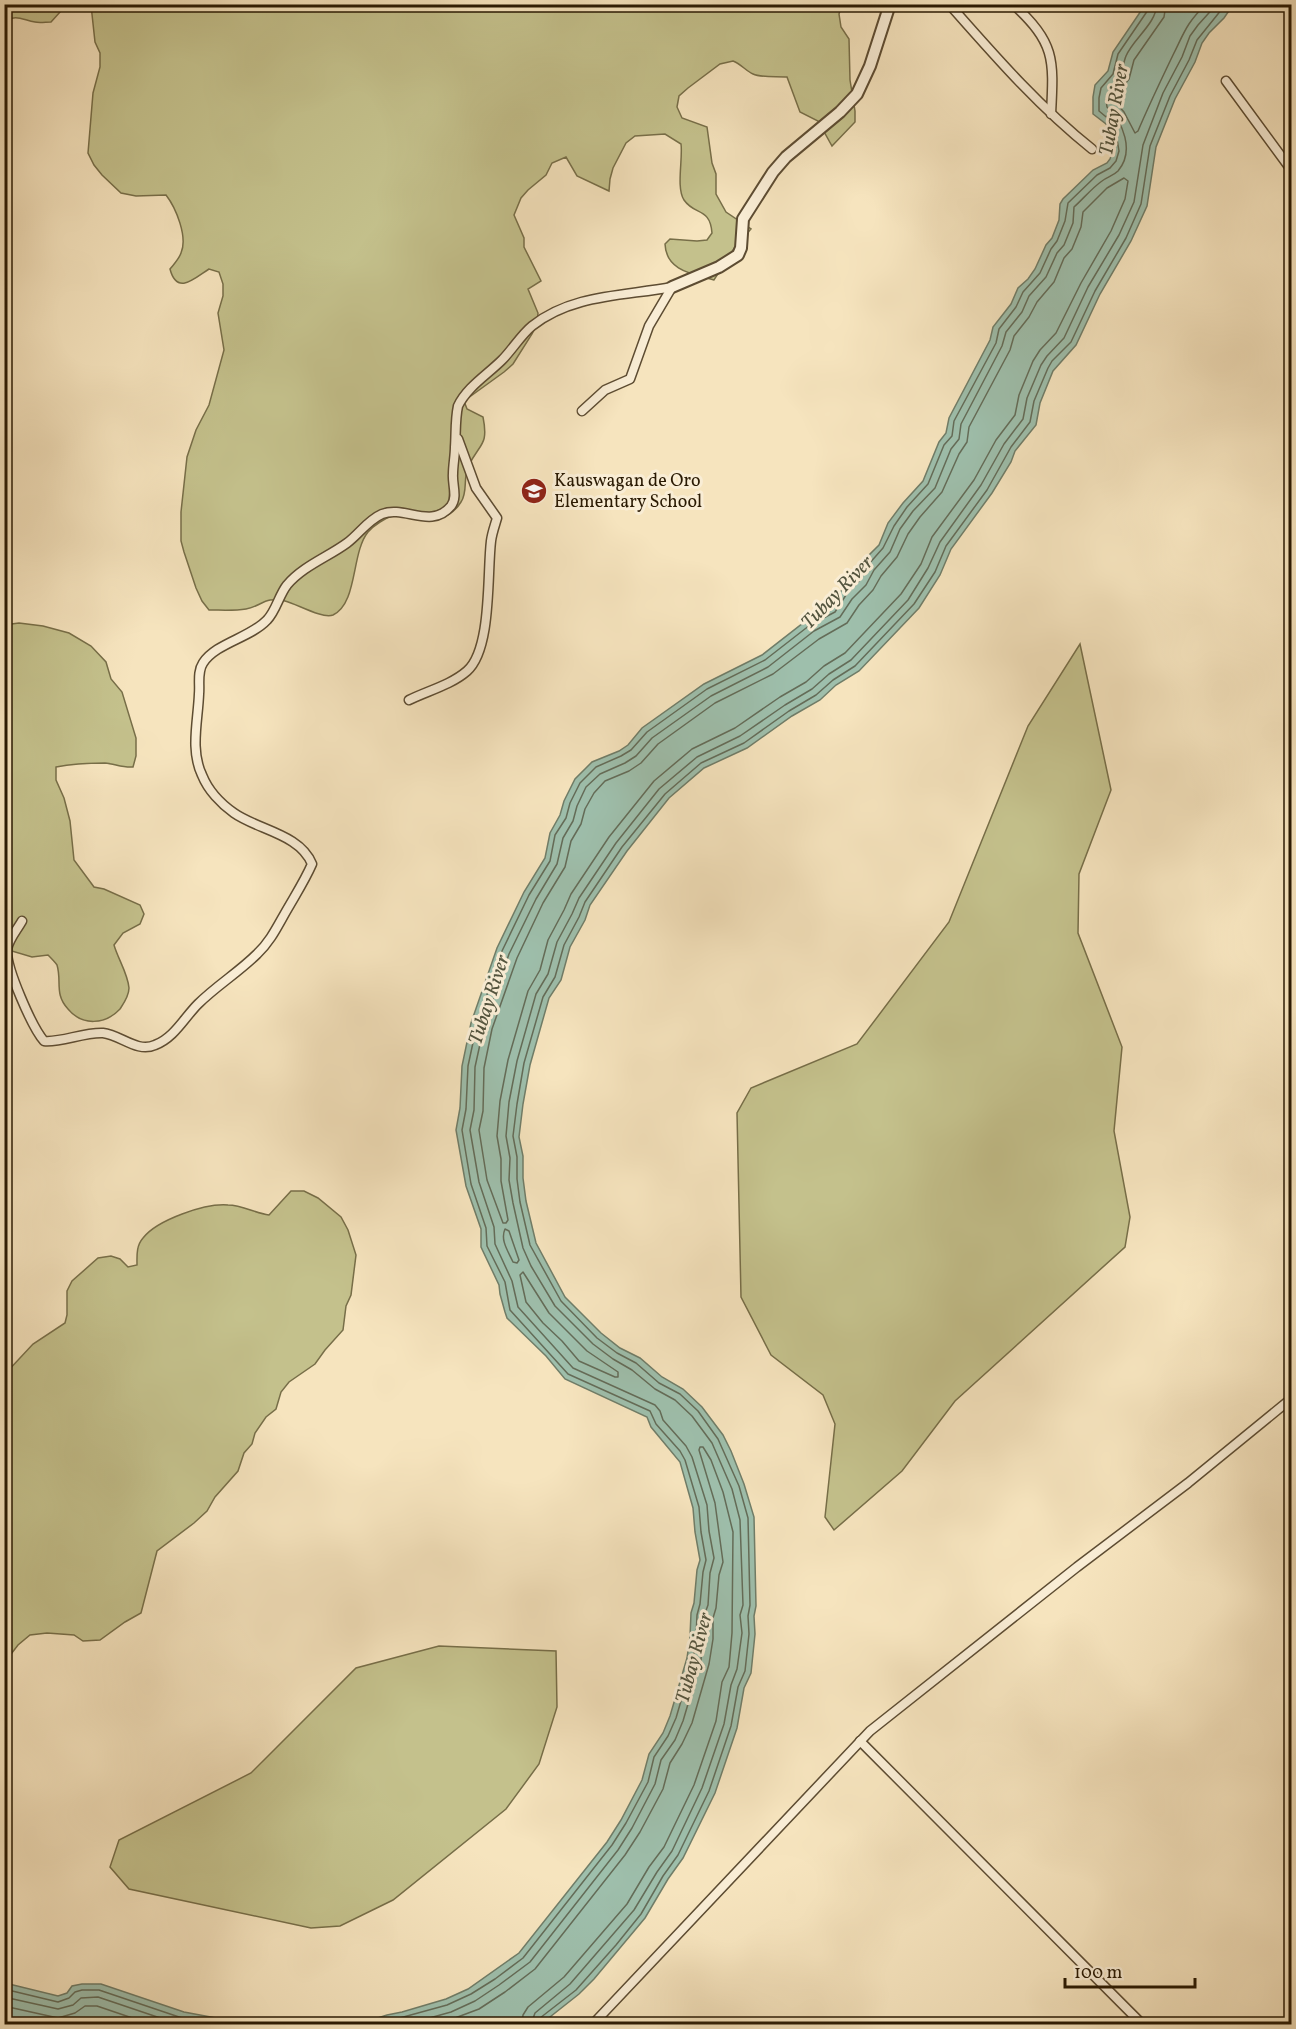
<svg xmlns="http://www.w3.org/2000/svg" width="1296" height="2029" font-family="Vollkorn,serif">
  <rect width="100%" height="100%" fill="#f6e4be"/>
  <filter id="stains"><feTurbulence type="fractalNoise" baseFrequency=".00333" numOctaves="4"/><feColorMatrix values="0 0 0 0 .2 0 0 0 0 .09 0 0 0 0 .02 0 0 0 .5 -.17"/></filter>
  <radialGradient id="worn" r=".72"><stop offset=".6" stop-color="#630" stop-opacity="0"/><stop offset="1" stop-color="#630" stop-opacity=".3"/></radialGradient>
  <g fill="#c4c18c" stroke="#776e48" stroke-width="1.5">
    <path d="M5 4H62V5L61 11 51 22C46 22 39 23 35 22 23 20 16 14 5 21Z"/>
    <path d="M842 4 839 14 841 27 849 39 850 80 855 111V122L832 146 818 121 800 112 787 77C778 76 761 78 753 74 746 71 741 64 733 61L720 64 688 88 679 96 677 107 682 118 707 127 712 163 716 174V194L726 212 751 229 735 247 714 280C693 274 666 271 665 244L670 239 697 241 707 240 712 233C710 207 695 216 684 200 676 188 683 159 681 144L665 134 635 136 626 143 613 168 610 179 609 191 577 176 566 157 552 163 546 175 528 190 521 198 514 215 524 238V247L541 281 528 289 538 313 537 324 532 334 513 364 504 372 464 401 467 409 483 417C489 447 479 443 468 467 463 478 468 492 461 502 448 523 429 520 408 516 404 516 399 514 395 515 385 518 374 525 368 532 351 553 358 603 333 615 322 619 297 604 285 601 265 596 262 606 246 609 234 611 221 610 209 610L202 601 196 588 184 552 181 541V512L187 457 196 430 209 405 224 350 218 313 223 296V284L219 272 209 269C195 278 177 296 170 269 174 264 179 259 181 253 188 237 176 208 166 195L136 196 121 193 102 175 94 165 88 153 93 93 100 67V53L95 42 91 5Z"/>
    <path d="M19 623 43 626 69 633 91 646 106 662 111 679 122 692 136 738V756L133 767C123 768 115 764 105 763 89 763 71 764 56 767V780L64 798 70 821 74 860 94 887 104 889 140 905 144 914 140 924 123 933 114 945C118 959 128 974 129 988 129 996 124 1003 120 1009 105 1025 82 1026 68 1009 54 994 62 981 57 965 55 962 51 958 48 955L32 957 5 949 4 625Z"/>
    <path d="M1080 644 1111 790 1079 874 1078 933 1122 1047 1114 1131 1130 1217 1125 1247 955 1401 902 1471 834 1530 825 1517 835 1424 823 1395 771 1355 741 1297 737 1113 751 1088 857 1044 949 922 1028 726Z"/>
    <path d="M291 1191H304L318 1198 341 1217 348 1230 356 1255 351 1295 346 1306 343 1330 325 1350 315 1364 289 1382 281 1392 276 1409 266 1417 255 1433 252 1444 244 1453 238 1471 215 1497 207 1511 194 1523 157 1551 141 1613 125 1622 100 1640 83 1641 74 1635 47 1633 30 1635 18 1645 5 1662V1374L33 1344 65 1323 67 1315V1291L72 1281 98 1258 111 1256 120 1259 128 1267 137 1265C137 1256 136 1246 143 1238 157 1220 205 1203 228 1205 242 1205 255 1213 269 1215Z"/>
    <path d="M439 1646 556 1651 557 1707 539 1764 506 1809 393 1900 340 1926 311 1928 129 1889 110 1867 119 1840 251 1773 356 1668Z"/>
  </g>
  <g fill="#9ebfac" stroke="#707d68" stroke-width="1.5">
    <path d="M1145 5H1233L1224 18 1209 33 1202 43 1195 62 1175 99 1156 147 1147 206 1131 241 1100 294 1076 345 1053 371 1040 403 1036 425 1015 451 1011 462 992 493 951 549 940 575 919 608 859 671 836 685 820 700 792 716 747 748 704 768 669 798 627 851 590 905 585 920 570 947 561 980 549 998 530 1065 523 1104 519 1137 523 1156V1178L526 1201 536 1243 565 1297 601 1333 620 1348 640 1358 662 1377 683 1389 702 1407 723 1435 731 1451 744 1484 754 1517 756 1606 754 1616 755 1634 751 1673 744 1688 737 1728 715 1793 683 1858 668 1879 645 1918 594 1979 579 1994 541 2024H359L387 2015 402 2012 446 1999 468 1989 519 1953 607 1842 621 1820 642 1780 649 1754 663 1733 670 1716 687 1658 690 1637 691 1613 694 1603 697 1570 700 1560 695 1532 693 1508 680 1462 651 1427 647 1417 565 1379 546 1356 507 1318 505 1312 500 1294 499 1285 481 1247V1229L466 1186 456 1130 460 1108 462 1066 471 1023 497 948 524 892 545 858 550 833 560 815 564 801 575 779 592 762 619 751 628 745 642 728 704 684 762 655 807 620 830 608 841 591 855 577 864 560 879 545 888 523 903 503 923 481 939 442 946 433 949 418 990 340 993 327 1011 304 1018 288 1028 279 1035 269 1046 245 1052 238 1059 220 1060 204 1063 199 1093 170 1107 163 1110 159 1113 151 1111 135 1106 124 1093 114V97L1095 85 1108 71 1113 52Z"/>
    <path d="M5 1983 58 1996 67 1993 72 1986 82 1984H101L184 2012 248 2024H5Z"/>
  </g>
  <g fill="none" stroke-linecap="round" stroke-linejoin="round">
    <g stroke="#646c58" stroke-width="1.5">
      <path d="M1166 4 1164 17 1134 60 1129 79 1116 95V103L1124 112 1135 133 1138 131C1149 105 1161 80 1173 55 1185 31 1186 24 1206 4"/>
      <path d="M1124 178 1128 181 1125 199 1111 231 1081 283 1056 333 1040 350 1033 361 1019 395 1015 415 996 440 974 480 932 537 921 564 901 594 845 653 824 666 806 682 780 697 735 728 692 749 654 781 609 837 571 894 564 910 548 940 540 970 528 991 508 1060 500 1101 497 1136 501 1159V1181L508 1220 506 1223H503L487 1180 479 1130 483 1111 484 1068 492 1029 517 958 543 903 565 867 571 841 581 824 585 809 594 793 605 781 629 771 641 763 658 744 715 703 773 674 819 639 847 623 859 605 873 590 881 576 897 557 908 534 920 517 942 492 959 454 967 442 969 427 1010 350 1014 336 1029 317 1037 302 1054 282 1064 258 1072 249 1081 227 1083 212 1107 188Z"/>
      <path d="M505 1229 509 1231 519 1260 517 1263 513 1262C508 1251 500 1240 505 1229Z"/>
      <path d="M523 1272 549 1313 587 1351 618 1372V1377H615L579 1361 562 1341 543 1323 526 1302 520 1275Z"/>
      <path d="M4 1989 58 2002 69 1998 75 1992 82 1990H99L182 2018 222 2024"/>
      <path d="M4 1997 58 2009 73 2005 81 1998 98 1997 178 2024"/>
      <path d="M4 2006 58 2018 75 2013 85 2006H97L150 2024"/>
      <path d="M378 2024 447 2005 471 1994 495 1979 523 1958 612 1845 626 1823 648 1782 654 1757 668 1736 676 1718 693 1660 696 1638 697 1615 700 1604 703 1572 706 1560 701 1532 699 1507 685 1460 680 1451 656 1424 650 1411 568 1374 510 1310 505 1282 487 1246 486 1228 471 1184 462 1130 466 1109 468 1066 477 1024 502 951 529 895 550 861 555 835 566 818 570 803 580 783 596 767 621 756 631 750 647 732 707 689 765 660 810 625 835 612 846 595 860 580 868 565 883 548 894 526 907 507 928 484 944 445 952 436 954 421 996 343 999 329 1016 307 1023 292 1040 273 1051 249 1057 241 1065 221 1068 203 1097 175 1110 168 1116 161 1119 151 1116 133 1111 121 1099 111V98L1101 88 1113 74 1118 54 1148 10 1149 4"/>
      <path d="M408 2024 451 2012 475 2001 499 1985 530 1962 618 1850 632 1828 655 1784 661 1760 675 1740 683 1721 701 1660 704 1616 708 1605 710 1573 714 1558 709 1531 707 1505 692 1457 686 1446 663 1420 660 1411 655 1405 573 1368 518 1307 512 1281 495 1244 494 1227 479 1182 470 1130 474 1110 475 1067 484 1026 509 954 536 899 557 864 563 838 573 821 577 806 586 787 600 774 625 763 636 756 652 738 711 696 768 667 814 631 840 617 852 599 866 585 874 570 890 552 900 529 913 511 935 488 951 449 959 439 961 424 1002 346 1006 332 1022 312 1029 296 1046 277 1057 253 1064 245 1073 223 1074 207C1083 199 1092 188 1102 181 1107 177 1113 176 1118 171 1135 151 1123 122 1107 107 1105 93 1111 90 1119 79 1123 72 1123 63 1126 56 1133 39 1156 24 1157 4"/>
      <path d="M439 2024 479 2009 505 1992 535 1969 625 1855 640 1832 663 1789 670 1763 682 1744 692 1723 709 1664 713 1639V1618L716 1608 719 1575 723 1562 715 1503 699 1450 700 1447H703L711 1460 723 1492 733 1532 732 1633 729 1667 722 1682 716 1721 694 1785 664 1847 649 1867 627 1904 564 1977 528 2007 523 2015 522 2024"/>
      <path d="M531 2024 535 2013 570 1984 634 1910 657 1872 672 1851 702 1788 724 1724 731 1685 737 1669 742 1633 740 1615 743 1605 740 1520 732 1489 712 1443 692 1416 675 1400 655 1389 632 1370 613 1359 593 1344 555 1306 531 1266 523 1248 513 1203 509 1180 510 1158 506 1136 509 1102 517 1061 536 994 548 974 557 942 572 914 579 898 616 843 659 789 697 757 740 736 785 705 812 689 829 674 851 660 908 600 928 568 940 542 981 485 1004 444 1023 419 1027 398 1041 365 1047 356 1064 338 1088 287 1119 235 1134 202 1143 145 1163 93 1182 57 1190 36 1198 25 1217 4"/>
      <path d="M538 2024 540 2018 576 1990 616 1945 641 1914 663 1876 678 1855 709 1791 731 1726 738 1687 745 1671 749 1634 748 1616 750 1605 748 1518 739 1486 718 1439 698 1411 680 1394 659 1383 636 1363 617 1353 597 1338 561 1301 530 1245 520 1202 517 1179V1157L513 1136 517 1104 524 1063 543 997 555 977 564 945 579 917 585 902 622 847 665 794 701 763 744 743 789 711 816 695 833 680 855 666 914 604 935 572 946 546 987 490 1011 447 1030 422 1034 401 1048 368 1052 361 1071 342 1095 291 1126 238 1141 204 1150 146 1170 96 1189 60 1197 40 1226 4"/>
    </g>
    <g stroke="#5d4c32" stroke-width="11">
      <g id="minor">
        <path d="M949 4C994 55 1039 107 1092 149"/>
        <path d="M1013 4C1055 43 1054 58 1051 114"/>
        <path d="M1226 81 1292 171"/>
        <path d="M582 411 605 390 630 379 649 326 672 287"/>
        <path d="M409 700C427 691 451 685 467 671 492 649 487 574 491 541 492 533 495 525 497 518L476 488 458 439"/>
        <path d="M22 921C17 930 8 940 7 950 6 968 32 1027 44 1041 60 1043 84 1032 103 1033 121 1035 137 1053 155 1045 174 1038 184 1018 198 1004 216 986 239 972 257 954 271 941 278 925 288 908 296 894 305 880 312 864 300 834 258 830 234 813 221 804 208 790 202 775 190 750 198 721 199 694 200 684 197 672 203 663 216 643 250 638 267 620 276 611 279 595 287 585 303 566 328 557 347 543 359 534 368 520 382 514 405 505 431 530 451 506 458 497 452 484 453 474 453 465 455 456 455 447 456 434 455 420 458 406 467 387 487 375 502 360 512 350 521 335 532 326 572 294 625 296 672 287"/>
        <path d="M860 1741 1142 2024"/>
        <path d="M593 2024 870 1731 1077 1567 1188 1483 1292 1398"/>
      </g>
    </g>
    <g stroke="#5d4c32" stroke-width="14">
      <path id="tertiary" d="M672 287 719 267 738 255 741 248 743 219 773 172 786 157 840 112 857 94 870 66 890 4"/>
    </g>
    <use href="#minor" stroke="#f9edd5" stroke-width="8"/>
    <use href="#tertiary" stroke="#f9edd5" stroke-width="10"/>
  </g>
  <defs>
    <g id="school-disc" transform="scale(1.35)"><circle r="9.5" fill="#8f2418" stroke="#f9edd5"/><path d="M0-5L7-2L0 1L-7-2ZM-4 1L0 2.5L4 1V4Q0 6-4 4Z" fill="#fff"/></g>
  </defs>
  <g fill-rule="evenodd">
    <use href="#school-disc" x="534" y="491"/>
  </g>
  <g text-anchor="middle" dominant-baseline="central" stroke-width="6" stroke-linejoin="round" paint-order="stroke">
    <g font-size="18" fill="#2a1a03" stroke="#f9edd5" text-anchor="start">
      <text x="554" y="481">Kauswagan de Oro<tspan x="554" dy="21">Elementary School</tspan></text>
    </g>
    <g font-size="20" font-style="italic" fill="#53543e" stroke="#f9edd5">
      <text transform="translate(1115 110) rotate(-80)">Tubay River</text>
      <text transform="translate(838 593) rotate(-46)">Tubay River</text>
      <text transform="translate(490 1000) rotate(-72)">Tubay River</text>
      <text transform="translate(695 1658) rotate(-75)">Tubay River</text>
    </g>
  </g>
  <rect width="1296" height="2029" fill="none" stroke="#f6e4be" stroke-width="24"/>
  <rect x="6" y="6" width="1284" height="2017" fill="none" stroke="#2a1a03" stroke-width="3"/>
  <rect x="12" y="12" width="1272" height="2005" fill="none" stroke="#2a1a03" stroke-width="1.5"/>
  <path d="M1065 1978v9h130v-9" fill="none" stroke="#2a1a03" stroke-width="3"/>
  <text x="1074" y="1978" font-size="18" fill="#2a1a03" stroke="#f9edd5" stroke-width="4.5" paint-order="stroke">100 m</text>
  <rect width="100%" height="100%" filter="url(#stains)"/>
  <rect width="100%" height="100%" fill="url(#worn)"/>
</svg>
